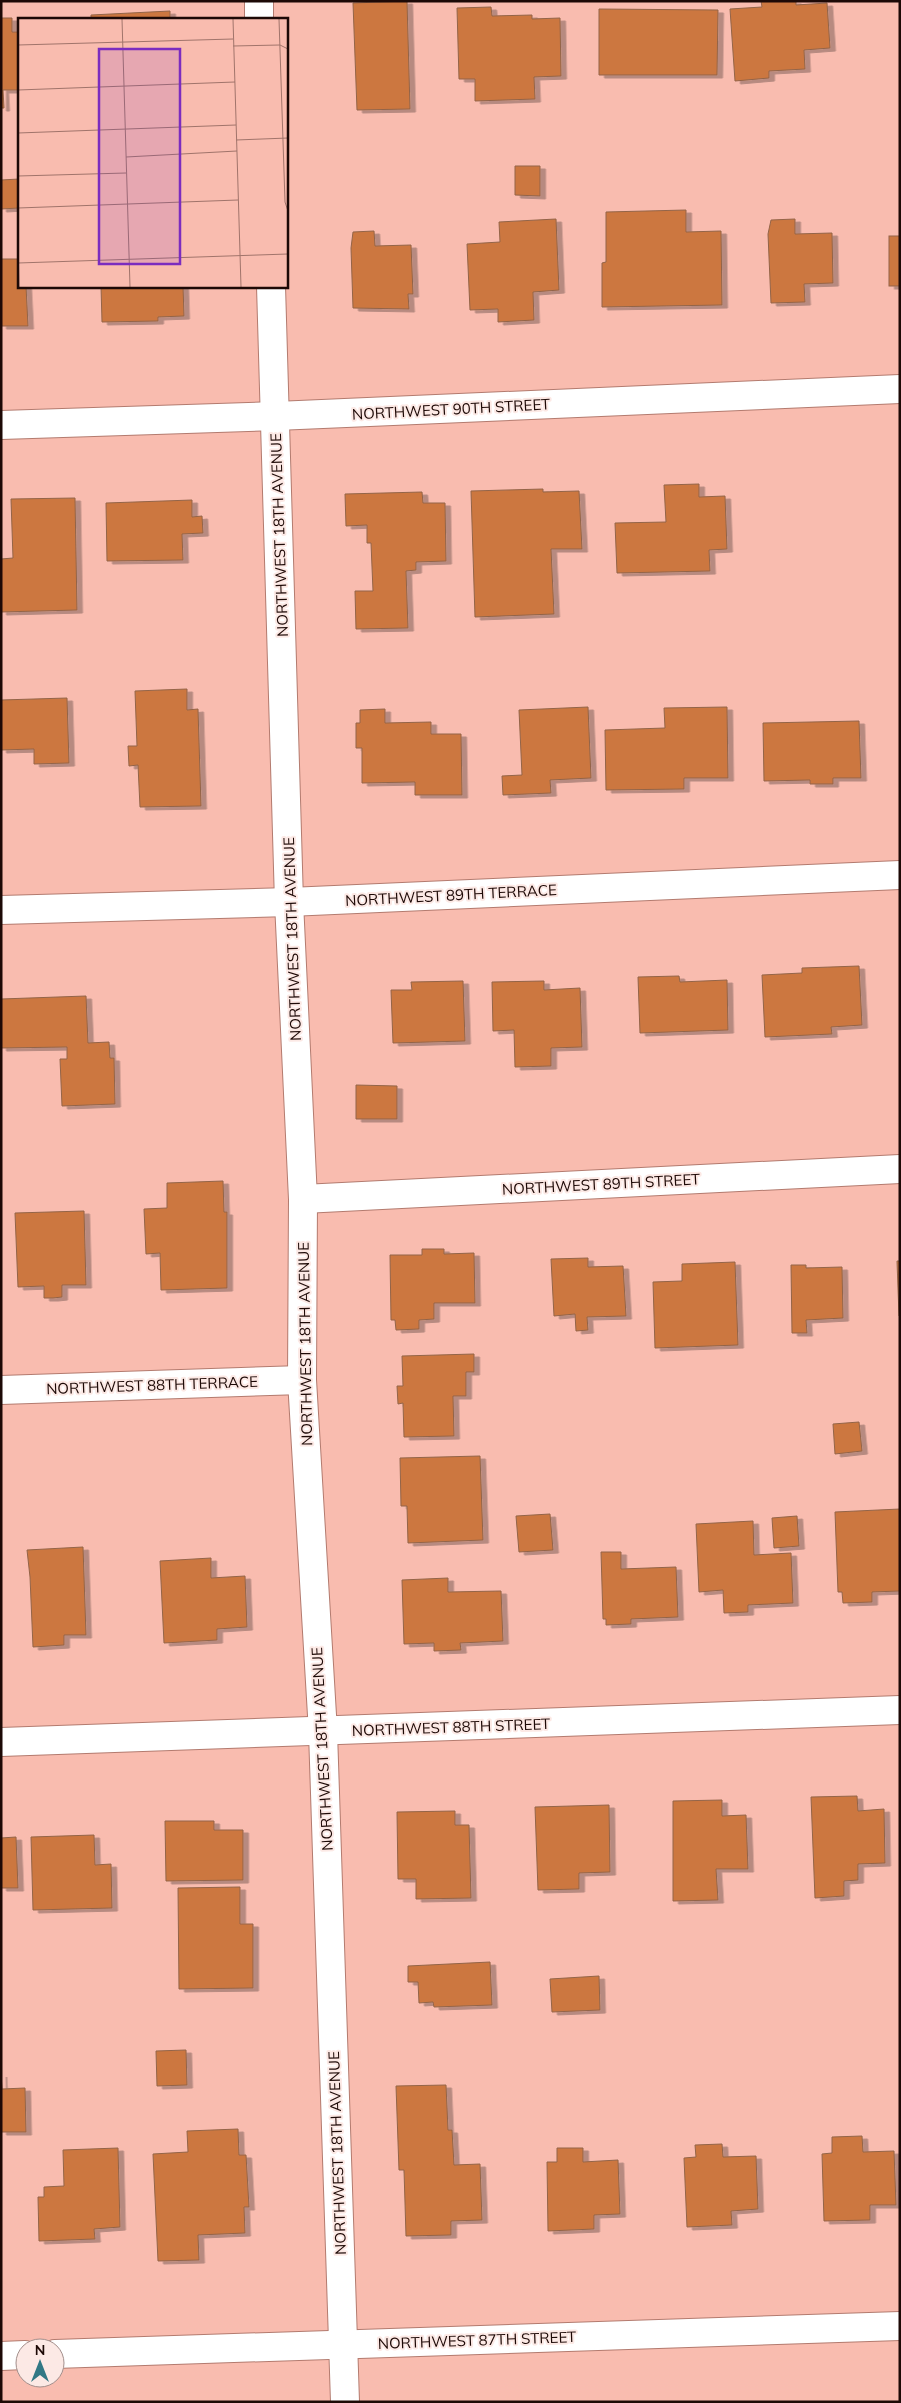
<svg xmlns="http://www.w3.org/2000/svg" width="901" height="2403" font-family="Mulish,sans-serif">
  <defs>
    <filter id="shadow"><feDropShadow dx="5.5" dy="3" stdDeviation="0" flood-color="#0004"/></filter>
  </defs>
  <rect width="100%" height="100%" fill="#f9bcaf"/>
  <g fill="#cc7740" stroke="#936448" filter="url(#shadow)">
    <path d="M407 1 410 109 357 110 353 3Z"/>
    <path d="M761 1H796V5L827 3 830 48 804 50 805 69 769 71V78L735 81 730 9 762 7Z"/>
    <path d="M491 7 492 16 532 15V19L560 18 561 76 534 77 535 99 475 101V79H459L457 8Z"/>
    <path d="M599 9 718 10 717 75H599Z"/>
    <path d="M170 11V19H91V15Z"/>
    <path d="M1 18H12V32H18L19 50V90H3L4 108H1Z"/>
    <path d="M515 166H540V196L515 195Z"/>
    <path d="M19 179V208L1 209V180Z"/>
    <path d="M686 210V232L721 231 722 305 602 307V263L606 262V212Z"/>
    <path d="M556 219 559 290 533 292 534 320 498 322V309L470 310 467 244 500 242 499 222Z"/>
    <path d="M795 219V234L832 233 833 283 804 284 805 302 771 303 768 234 771 220Z"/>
    <path d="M374 231 375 246 411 245 413 294H408L409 309 353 308 351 248 353 232Z"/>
    <rect x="889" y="236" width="11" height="50"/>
    <path d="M1 259H19V286H26L28 326H1Z"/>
    <path d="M101 286H183L184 316 158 317V321L102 322Z"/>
    <path d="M699 484V497L725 496 727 549 709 550 710 571 617 573 615 523 666 522 664 485Z"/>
    <path d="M543 489V492L579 491 582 549H551L554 614 475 617 471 491Z"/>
    <path d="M422 492 423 503H445L446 561 416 562V570L406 571 408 628 356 629 355 591H373L371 543H367V525L346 526 345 494Z"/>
    <path d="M75 498 77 610 1 612V559L13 558 11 499Z"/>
    <path d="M192 500V517L202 516 203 533 182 534 183 560 107 561 106 503Z"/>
    <path d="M187 689V710L198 709 201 806 140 807 138 765 129 766 128 746H137L135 691Z"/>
    <path d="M67 698 69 763 34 764V749L1 750V700Z"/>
    <path d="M588 707 591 778 550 780 551 793 503 795 502 776 522 775 519 710Z"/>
    <path d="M727 707 728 778H684V789L606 790 605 730 665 728 664 708Z"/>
    <path d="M385 709V723L431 722V734H461L462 795H415V782L362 783V748H356V723H360V710Z"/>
    <path d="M859 721 861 778H833V784H810V780L764 781 763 723Z"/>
    <path d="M859 966 862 1025 831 1027 832 1034 765 1037 762 975 802 973V968Z"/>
    <path d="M679 976 680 982 727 980 728 1030 640 1033 638 977Z"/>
    <path d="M463 981 465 1041 393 1043 391 990H412L411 982Z"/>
    <path d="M544 981V990L580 988 582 1047 551 1048V1066L515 1067 514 1030 493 1031 492 982Z"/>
    <path d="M86 996 88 1043 109 1042 110 1058H114L115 1104 62 1106 60 1059H67V1047L1 1048V999Z"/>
    <path d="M356 1085 397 1086V1119H356Z"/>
    <path d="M223 1181 224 1212H227V1288L161 1290 160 1253 146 1254 144 1209 167 1208V1183Z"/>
    <path d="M84 1211 86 1285H62V1297L53 1298H44V1286L18 1287 15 1213Z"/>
    <path d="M422 1249H444V1254L474 1253 475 1303H434V1319L419 1320V1329L396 1330 395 1320H391L390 1255H422Z"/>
    <path d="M588 1258V1267L623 1266 626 1316 587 1317 588 1330 576 1331 575 1314 554 1316 551 1259Z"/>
    <path d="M897 1261H900V1316H899Z"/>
    <path d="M735 1262 738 1345 655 1348 653 1282 682 1281V1264Z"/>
    <path d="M791 1265H806V1268L842 1267 843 1318 806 1320 807 1333H792Z"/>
    <path d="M474 1354V1372H466V1396H453L454 1436 404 1437 403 1403 398 1404 397 1386H403L402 1356Z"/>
    <path d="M859 1422 862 1451 835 1454 833 1424Z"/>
    <path d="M480 1456 483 1540 408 1543 407 1506H401L400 1458Z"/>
    <path d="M900 1509V1591L872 1592V1602L843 1603 842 1592H838L835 1512Z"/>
    <path d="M550 1514 553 1550 519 1552 516 1516Z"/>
    <path d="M797 1516 799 1546 774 1548 772 1518Z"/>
    <path d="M753 1521 754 1555 791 1553 793 1603 748 1605V1612L724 1613 723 1590 699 1592 696 1524Z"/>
    <path d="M83 1547 86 1635H64V1645L33 1647 30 1577 27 1550Z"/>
    <path d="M601 1552H621V1569L676 1567 678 1617 631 1619V1624L606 1625V1619H603Z"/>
    <path d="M211 1558V1578L245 1576 247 1627 217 1629V1640L164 1643 160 1561Z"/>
    <path d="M448 1578V1592L501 1591 503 1641 460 1643 461 1650 434 1651V1643L404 1644 402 1580Z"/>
    <path d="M857 1796 858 1811 884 1809 885 1863 858 1864V1880L844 1881V1896L815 1898 811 1797Z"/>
    <path d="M722 1800V1816L746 1815 748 1869H716L718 1900 673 1901V1801Z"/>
    <path d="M609 1805 610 1872 579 1873V1889L538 1890 535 1807Z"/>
    <path d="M455 1811V1825H469L471 1898 416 1899V1879H398L397 1812Z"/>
    <path d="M165 1821H214V1830H243V1880L166 1881Z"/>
    <path d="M94 1835 95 1865 111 1864 112 1908 33 1910 31 1837Z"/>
    <path d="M16 1837 18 1888H1V1838Z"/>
    <path d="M240 1887V1924H253V1988L179 1989 178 1888Z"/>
    <path d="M490 1962 492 2005 434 2007 433 2002 419 2003 418 1982H408V1966Z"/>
    <path d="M599 1976 600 2010 552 2012 550 1979Z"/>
    <path d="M186 2050 187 2085 157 2086 156 2051Z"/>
    <path d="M1 2074 2 2089 25 2088 26 2132H1Z"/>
    <path d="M446 2085 448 2130H452L454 2165 480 2164 482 2220 451 2221V2235L406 2236 404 2170H399L396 2086Z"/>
    <path d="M238 2129 239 2155H246L249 2207H244L245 2233 198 2235 199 2260 158 2261 153 2154 188 2152 187 2131Z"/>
    <path d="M862 2136 863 2152 894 2151 896 2205H870V2220L824 2221 822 2154 832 2153V2137Z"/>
    <path d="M722 2144 723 2157 756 2156 758 2209 731 2211 732 2225 687 2227 684 2158 696 2157 695 2145Z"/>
    <path d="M118 2148 120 2227 94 2229 95 2239 39 2241 38 2197H44V2187L64 2186 63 2150Z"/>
    <path d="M557 2148H583V2162L618 2160 620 2214 594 2215V2229L548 2231 547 2162H557Z"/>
  </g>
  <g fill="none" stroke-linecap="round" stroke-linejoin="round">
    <g stroke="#b37b6f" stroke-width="30">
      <g id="minor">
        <path d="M259 1V19"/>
        <path d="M271 286 289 902 303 1199 302 1380 323 1732 345 2402"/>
        <path d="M1 425 276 416 900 389"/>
        <path d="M1 910 289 902 900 875"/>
        <path d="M303 1199 900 1169"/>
        <path d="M1 1390 302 1380"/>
        <path d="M1 1742 900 1710"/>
      </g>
    </g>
    <g stroke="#b37b6f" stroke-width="30">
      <g id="tertiary">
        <path d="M55 2354 900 2326"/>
        <path d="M1 2356 25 2355"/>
      </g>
    </g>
    <use href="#minor" stroke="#fff" stroke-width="28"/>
    <use href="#tertiary" stroke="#fff" stroke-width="28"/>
  </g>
  <g text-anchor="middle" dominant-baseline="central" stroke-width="4" stroke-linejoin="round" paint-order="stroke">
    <g font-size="15" fill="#1d0906" stroke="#fce9e5">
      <text transform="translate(451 409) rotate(-3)">NORTHWEST 90TH STREET</text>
      <text transform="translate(279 535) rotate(-92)">NORTHWEST 18TH AVENUE</text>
      <text transform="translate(451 895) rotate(-3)">NORTHWEST 89TH TERRACE</text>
      <text transform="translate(292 939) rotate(-92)">NORTHWEST 18TH AVENUE</text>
      <text transform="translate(601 1184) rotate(-3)">NORTHWEST 89TH STREET</text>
      <text transform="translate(305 1344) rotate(-91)">NORTHWEST 18TH AVENUE</text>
      <text transform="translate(152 1385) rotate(-2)">NORTHWEST 88TH TERRACE</text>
      <text transform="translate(451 1727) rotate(-2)">NORTHWEST 88TH STREET</text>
      <text transform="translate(322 1749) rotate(-93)">NORTHWEST 18TH AVENUE</text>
      <text transform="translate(337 2153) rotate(-92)">NORTHWEST 18TH AVENUE</text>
      <text transform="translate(477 2340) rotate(-2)">NORTHWEST 87TH STREET</text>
    </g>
  </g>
  <g transform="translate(18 18)">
    <rect width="270" height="270" fill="#f9bcaf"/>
    <path fill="none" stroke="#a1746b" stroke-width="1" d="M104 1 112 269M215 1 223 269M261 1 267 184 270 193M0 27 215 21M215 28 262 27 270 31M0 72 217 64M0 115 218 107M218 122 270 120M108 139 219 133M0 158 108 155M0 190 220 182M0 225 1 269M0 245 270 236"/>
    <path fill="#7b2cbf" fill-opacity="0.15" stroke="#7b2cbf" stroke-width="2.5" d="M81 31H162V246H81Z"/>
    <rect width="270" height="270" fill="none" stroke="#1d0906" stroke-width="2.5"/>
  </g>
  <rect width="901" height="2403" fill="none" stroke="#1d0906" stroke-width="5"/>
  <g transform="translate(40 2363)"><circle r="24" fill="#fce9e5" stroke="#a38f8c"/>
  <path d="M0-4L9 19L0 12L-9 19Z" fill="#327885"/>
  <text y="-8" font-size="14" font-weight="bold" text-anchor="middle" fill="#1d0906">N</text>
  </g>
</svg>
